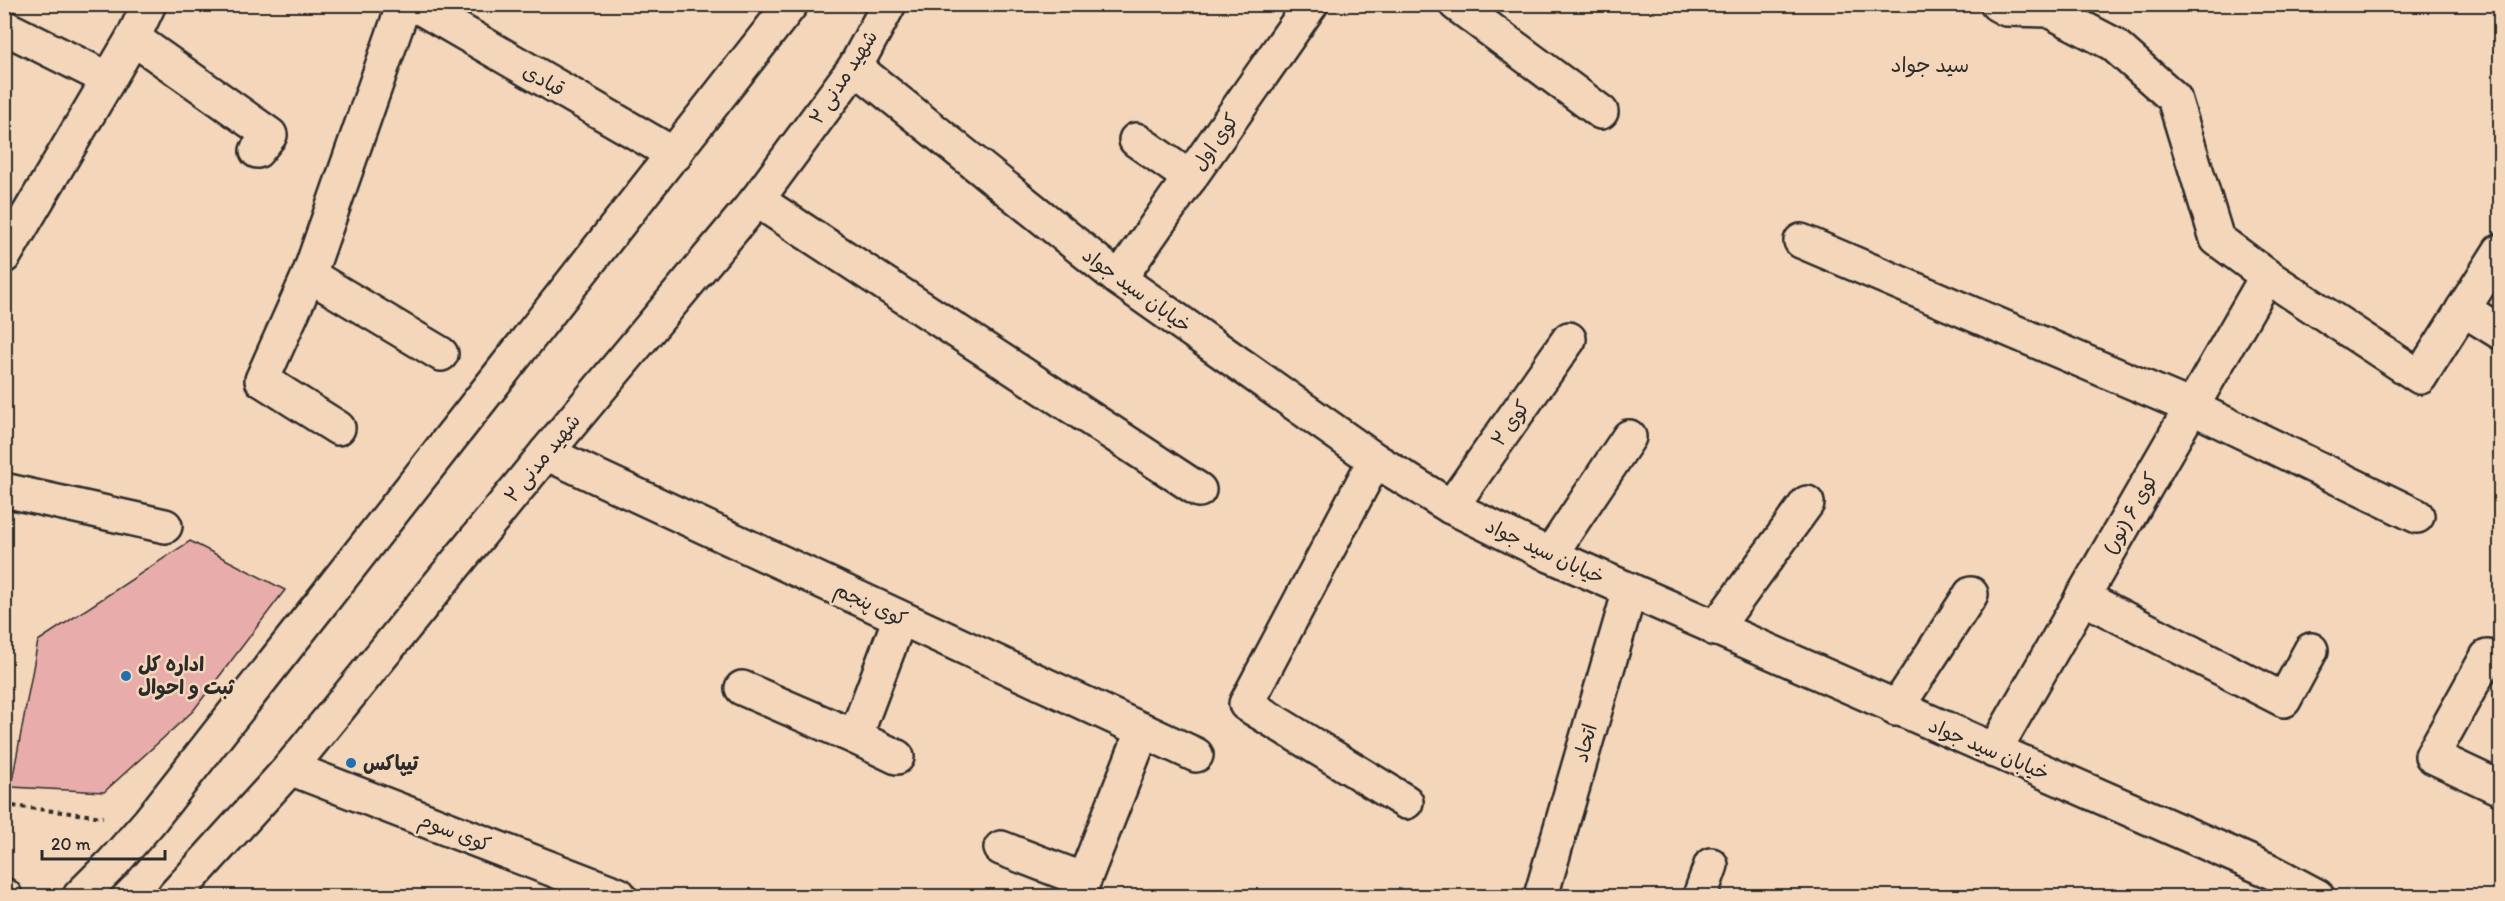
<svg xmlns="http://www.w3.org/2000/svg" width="2505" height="901" font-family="Itim,'Playpen Sans Arabic',sans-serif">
  <rect width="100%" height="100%" fill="#f4d6ba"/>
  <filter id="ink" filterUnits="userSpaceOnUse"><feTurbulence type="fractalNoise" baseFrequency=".0167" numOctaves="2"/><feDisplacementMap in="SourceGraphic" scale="12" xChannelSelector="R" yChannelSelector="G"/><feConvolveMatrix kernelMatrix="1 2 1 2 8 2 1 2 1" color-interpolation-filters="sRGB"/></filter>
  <g filter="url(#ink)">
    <path fill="#e8adaa" stroke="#2b2b2b" stroke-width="1.5" d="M190 541 285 590 193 711 104 792 11 787 38 641Z"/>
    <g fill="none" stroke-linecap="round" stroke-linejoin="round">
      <g stroke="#2b2b2b" stroke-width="38">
        <g id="street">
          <path d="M414 4 675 155"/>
          <path d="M1456 4 1601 112"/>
          <path d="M1997 4 2006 9 2048 10 2113 44 2174 98 2217 239 2267 276 2420 377 2500 251"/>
          <path d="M4 27 108 79"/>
          <path d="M133 38 270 135 257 151"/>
          <path d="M855 67 1119 279 1375 460 1451 507 1550 555 2268 870 2317 896"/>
          <path d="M1136 140 1190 178"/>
          <path d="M757 200 1199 490"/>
          <path d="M1801 241 2191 407 2417 516"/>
          <path d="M4 256 133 38 149 4"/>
          <path d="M309 275 441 354"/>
          <path d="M1119 279 1311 4"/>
          <path d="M2463 309 2500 332"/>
          <path d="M338 428 262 380 309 275 404 4"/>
          <path d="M546 453 1196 755"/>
          <path d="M1375 460 1246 704 1406 802"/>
          <path d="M4 490 165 526"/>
          <path d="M1451 507 1569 339"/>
          <path d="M1550 555 1629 437"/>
          <path d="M2082 597 2284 700 2311 650"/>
          <path d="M1715 629 1807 503"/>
          <path d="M2487 657 2432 756 2500 788"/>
          <path d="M742 688 855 737 897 757"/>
          <path d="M1896 709 1971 594"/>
          <path d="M855 737 900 618"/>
          <path d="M1994 751 2267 276"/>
          <path d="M290 768 619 895"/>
          <path d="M1001 848 1084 880 1143 730"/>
          <path d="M4 895 5 896"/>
          <path d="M1541 896 1630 590"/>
          <path d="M1700 896 1711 865"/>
        </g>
      </g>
      <g stroke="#2b2b2b" stroke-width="38">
        <g id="secondary">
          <path d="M80 896 112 864 149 822 791 4"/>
          <path d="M174 896 290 768 546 453 757 200 855 67 889 4"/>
        </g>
      </g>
      <path stroke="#2b2b2b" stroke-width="4" stroke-dasharray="4.5 4.5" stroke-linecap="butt" d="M4 805 103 817"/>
      <use href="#street" stroke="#f4d6ba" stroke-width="33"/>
      <use href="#secondary" stroke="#f4d6ba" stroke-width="33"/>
    </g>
  </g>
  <g fill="#1f6fb2" stroke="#f4d6ba" stroke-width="2">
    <circle cx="126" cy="676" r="6"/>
    <circle cx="351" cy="763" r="6"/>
  </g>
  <g text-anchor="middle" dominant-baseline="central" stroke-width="5" stroke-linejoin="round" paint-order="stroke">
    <g font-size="20" fill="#2b2b2b" stroke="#f4d6ba">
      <text transform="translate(843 77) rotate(-57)">شهید مدنی ۲</text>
      <text transform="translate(544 80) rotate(30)">قبادی</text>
      <text transform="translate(1215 142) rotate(-55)">کوی اول</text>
      <text transform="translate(1137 290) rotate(36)">خیابان سید جواد</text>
      <text transform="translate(1510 423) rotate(-55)">کوی ۲</text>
      <text transform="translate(542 458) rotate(-51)">شهید مدنی ۲</text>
      <text transform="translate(2130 513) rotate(-60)">کوی ۶ (نور)</text>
      <text transform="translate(1545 551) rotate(25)">خیابان سید جواد</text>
      <text transform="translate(871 604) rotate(25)">کوی پنجم</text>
      <text transform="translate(1585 743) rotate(-74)">اتحاد</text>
      <text transform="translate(1989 749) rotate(23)">خیابان سید جواد</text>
      <text transform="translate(455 832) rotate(21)">کوی سوم</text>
    </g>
    <g font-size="20" font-weight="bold" fill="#2b2b2b" stroke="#f4d6ba" text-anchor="start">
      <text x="138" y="664">اداره کل<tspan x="138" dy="23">ثبت و احوال</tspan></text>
      <text x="363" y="763">تیپاکس</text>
    </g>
    <g font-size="21" fill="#2b2b2b" stroke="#f4d6ba">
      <text x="1930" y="64">سید جواد</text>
    </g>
  </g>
  <rect width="2505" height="901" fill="none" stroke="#f4d6ba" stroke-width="24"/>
  <rect x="12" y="12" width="2481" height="877" fill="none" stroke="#2b2b2b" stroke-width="2" filter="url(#ink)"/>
  <path d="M42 850v9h123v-9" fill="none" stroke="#2b2b2b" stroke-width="3"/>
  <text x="51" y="850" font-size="18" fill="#2b2b2b" stroke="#f4d6ba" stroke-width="4.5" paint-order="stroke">20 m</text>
</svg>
